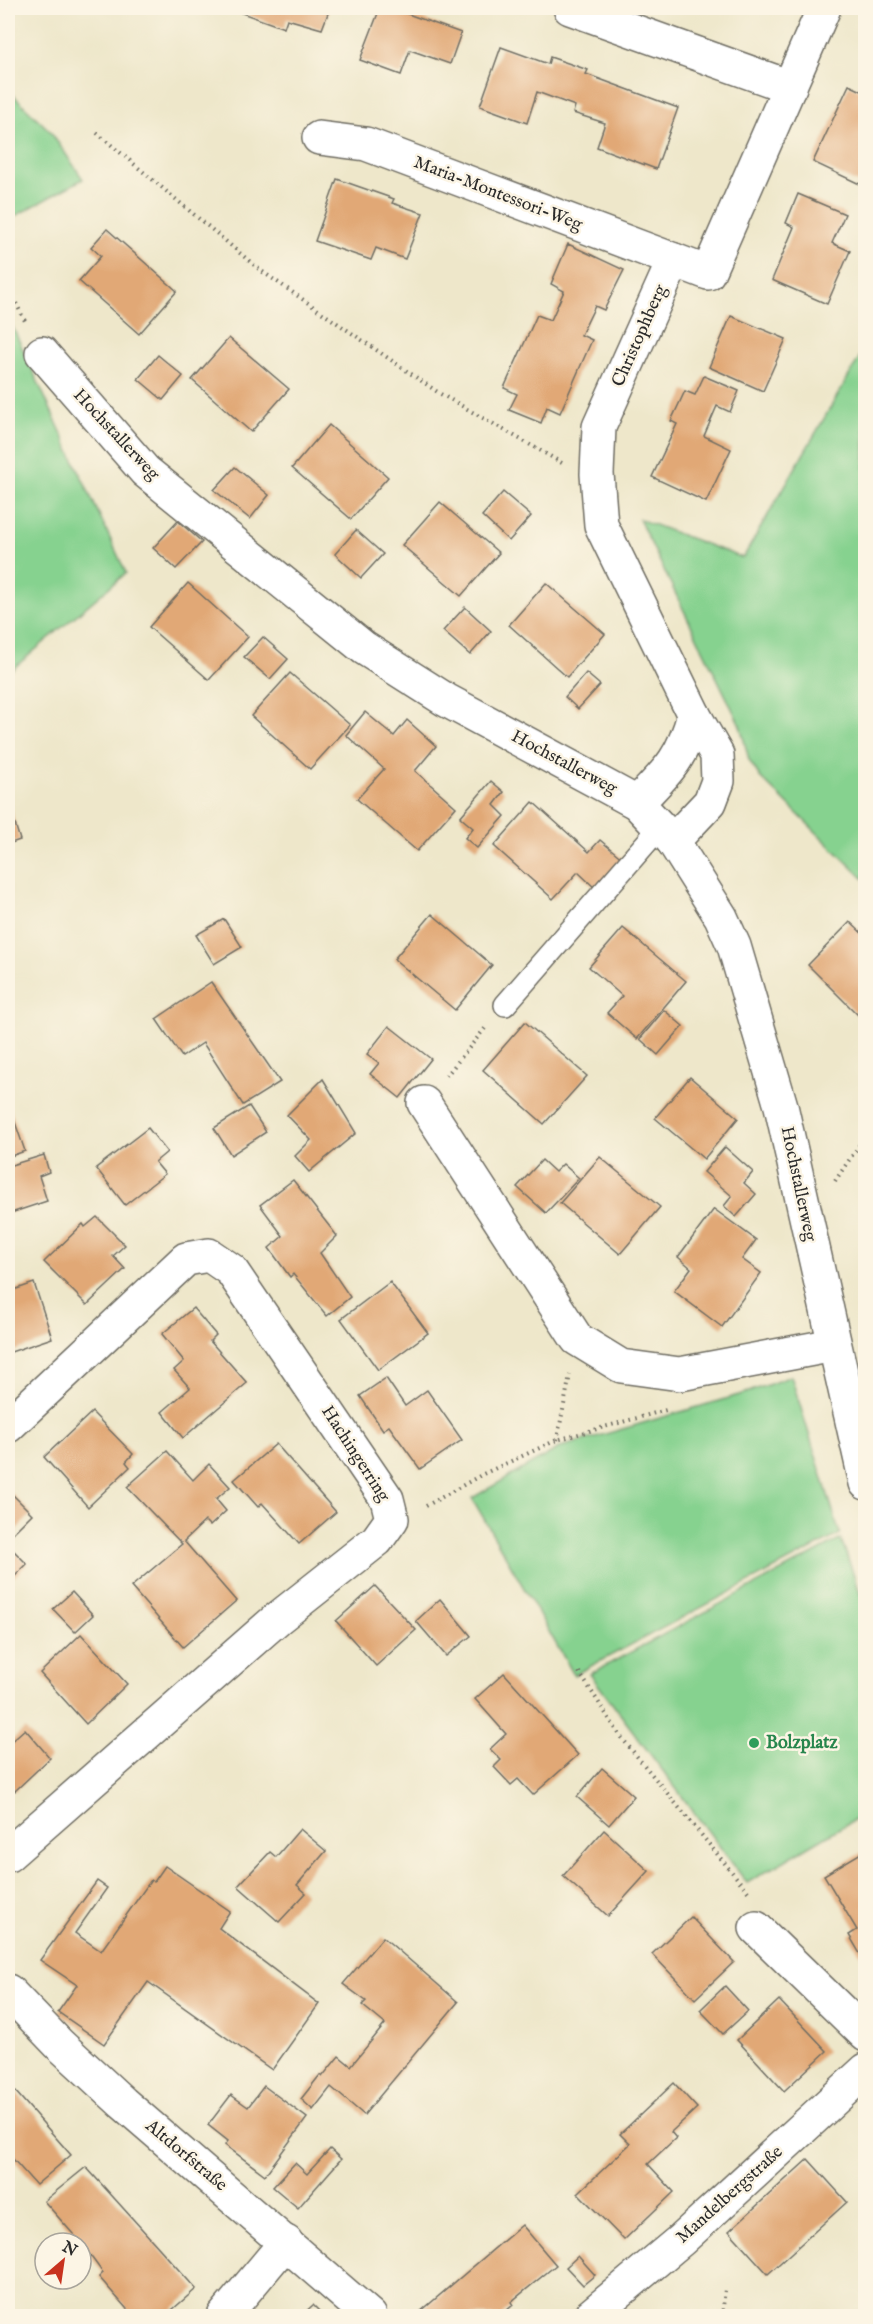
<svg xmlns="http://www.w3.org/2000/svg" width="873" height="2324" font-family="'IM FELL English',serif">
  <rect width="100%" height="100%" fill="#fcf5e5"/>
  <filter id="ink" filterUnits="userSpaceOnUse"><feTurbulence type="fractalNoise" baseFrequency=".0167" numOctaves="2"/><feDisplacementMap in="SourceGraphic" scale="12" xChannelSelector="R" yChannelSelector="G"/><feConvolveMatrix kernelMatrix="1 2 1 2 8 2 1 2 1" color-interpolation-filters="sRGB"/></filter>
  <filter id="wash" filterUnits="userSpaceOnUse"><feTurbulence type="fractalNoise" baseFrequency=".008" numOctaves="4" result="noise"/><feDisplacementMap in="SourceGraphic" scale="24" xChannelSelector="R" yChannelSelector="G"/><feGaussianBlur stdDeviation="1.35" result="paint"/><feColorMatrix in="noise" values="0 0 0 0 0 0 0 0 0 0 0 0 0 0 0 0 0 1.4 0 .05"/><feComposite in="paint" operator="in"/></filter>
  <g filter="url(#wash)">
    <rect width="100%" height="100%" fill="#eee7ca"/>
    <g fill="#86d28f" stroke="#587e5d" stroke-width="1.5">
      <path d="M8 90 50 131 83 179 8 220Z"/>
      <path d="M8 317 126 573 8 673Z"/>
      <path d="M865 348V880L760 777 749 760 740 725 639 519 743 558Z"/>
      <path d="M791 1376 840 1534 574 1675 472 1498 561 1447 749 1392Z"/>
      <path d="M841 1539 865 1607V1813L747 1883 590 1674Z"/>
    </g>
    <g id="blocks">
      <g fill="#e1a876">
        <path d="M228 8H330L322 29 287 19 284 28Z"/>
        <path d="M380 8H391L461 33 450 64 410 50 401 75 360 60Z"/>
        <path d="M501 47 548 64 550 57 588 70 586 74 678 108 656 169 597 147 605 123 573 113 575 106 537 92 527 123 480 106Z"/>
        <path d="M849 85 866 93V187L813 162Z"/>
        <path d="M337 179 394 199 392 203 423 213 405 259 376 248 371 260 315 241Z"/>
        <path d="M798 194 845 214 832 243 850 251 827 304 772 280 794 227 786 223Z"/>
        <path d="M107 229 177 291 139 334 79 281 101 256 91 247Z"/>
        <path d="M568 244 624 270 604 310 595 306 581 335 592 340 560 413 547 407 541 423 509 410 517 394 504 388 537 315 551 320 564 291 551 284Z"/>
        <path d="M731 316 786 339 763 391 709 367Z"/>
        <path d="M229 338 289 389 251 432 192 380Z"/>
        <path d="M158 355 183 376 163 400 138 379Z"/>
        <path d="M704 376 739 391 730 412 717 406 704 436 731 449 706 502 652 477 677 424 671 421 685 391 695 395Z"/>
        <path d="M329 425 388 477 351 519 292 468Z"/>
        <path d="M235 467 269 495 250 519 214 490Z"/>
        <path d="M503 492 531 516 509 541 482 516Z"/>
        <path d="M440 502 499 553 461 596 402 545Z"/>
        <path d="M178 521 202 542 176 569 153 548Z"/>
        <path d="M356 530 383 554 361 578 335 554Z"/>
        <path d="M188 583 248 637 209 680 149 627Z"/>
        <path d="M546 583 605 634 567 677 509 625Z"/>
        <path d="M465 607 491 631 470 655 443 631Z"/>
        <path d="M263 637 288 659 270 679 244 657Z"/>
        <path d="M290 673 350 725 310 769 251 716Z"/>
        <path d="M586 673 600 685 578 709 565 697Z"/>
        <path d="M365 712 394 736 407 720 436 746 415 771 456 807 417 851 357 799 384 769 346 735Z"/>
        <path d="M491 781 504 792 494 805 505 816 477 848 465 838 473 828 460 817Z"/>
        <path d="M8 801 20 840 8 844Z"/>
        <path d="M533 802 589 852 600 840 624 860 597 890 578 872 553 899 494 846Z"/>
        <path d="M432 914 492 965 455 1010 394 959Z"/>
        <path d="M224 919 242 947 214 964 196 935Z"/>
        <path d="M850 922 866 937V1009L859 1016 808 965Z"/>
        <path d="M623 928 686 981 637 1039 607 1013 622 996 589 967Z"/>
        <path d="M211 982 280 1082 243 1105 203 1043 182 1057 156 1019Z"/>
        <path d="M664 1010 683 1026 658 1055 640 1039Z"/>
        <path d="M525 1022 587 1076 544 1124 483 1070Z"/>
        <path d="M389 1026 431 1059 400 1098 370 1074 379 1063 367 1054Z"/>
        <path d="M690 1077 738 1118 704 1159 655 1118Z"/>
        <path d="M323 1079 356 1133 309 1172 295 1156 311 1140 287 1115Z"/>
        <path d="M249 1106 266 1132 231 1155 214 1128Z"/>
        <path d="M10 1108 25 1151 8 1157V1109Z"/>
        <path d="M148 1128 167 1152 155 1162 165 1174 125 1205 96 1168Z"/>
        <path d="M725 1147 753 1172 744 1183 756 1194 736 1217 724 1206 732 1196 704 1172Z"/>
        <path d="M44 1155 49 1172 39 1176 47 1201 8 1214V1166Z"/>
        <path d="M600 1157 660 1207 620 1254 560 1203Z"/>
        <path d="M542 1160 555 1172 563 1164 579 1178 546 1213 517 1187Z"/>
        <path d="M293 1180 337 1236 320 1253 350 1297 327 1316 293 1274 290 1277 269 1248 283 1236 260 1205Z"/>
        <path d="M714 1209 756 1240 742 1259 761 1273 722 1327 674 1291 691 1268 678 1257Z"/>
        <path d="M97 1217 125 1245 113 1256 125 1269 87 1305 44 1262 83 1224 85 1227Z"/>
        <path d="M390 1282 428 1333 378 1370 341 1319Z"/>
        <path d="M34 1283 52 1338 8 1353V1292Z"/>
        <path d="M193 1308 216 1335 210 1341 247 1383 183 1438 162 1412 190 1388 174 1370 184 1361 162 1334Z"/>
        <path d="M386 1378 405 1406 427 1390 462 1440 420 1469 389 1426 383 1430 360 1396Z"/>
        <path d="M92 1412 133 1454 126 1462 130 1467 88 1507 44 1457Z"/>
        <path d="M276 1444 336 1512 299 1544 262 1503 258 1507 234 1480Z"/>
        <path d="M167 1451 193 1480 209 1464 230 1487 216 1499 226 1511 210 1526 205 1521 184 1541 236 1601 183 1647 131 1587 182 1544 127 1487Z"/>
        <path d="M8 1490 32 1514 8 1538Z"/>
        <path d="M8 1545 27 1564 8 1583Z"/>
        <path d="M375 1586 416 1630 376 1666 336 1621Z"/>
        <path d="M72 1592 93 1615 75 1632 53 1609Z"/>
        <path d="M440 1599 471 1636 446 1656 416 1621Z"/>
        <path d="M81 1634 127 1684 86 1724 40 1673Z"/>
        <path d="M504 1673 578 1755 533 1795 518 1779 511 1785 494 1767 501 1760 490 1749 506 1734 475 1699Z"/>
        <path d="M25 1729 50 1758 15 1791 8 1783V1744Z"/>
        <path d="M602 1768 634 1796 609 1825 577 1797Z"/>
        <path d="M300 1829 326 1851 297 1885 306 1893 279 1922 238 1886 270 1852 276 1857Z"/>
        <path d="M604 1830 649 1871 608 1916 563 1876Z"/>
        <path d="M866 1850V1964L849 1935 857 1930 824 1875Z"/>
        <path d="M165 1866 230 1911 219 1928 319 2004 272 2070 148 1982 104 2044 58 2012 77 1985 40 1960 97 1881 107 1888 75 1933 101 1951 151 1880 154 1882Z"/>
        <path d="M691 1917 734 1962 695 1999 652 1954Z"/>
        <path d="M383 1937 458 2002 364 2115 331 2087 313 2110 301 2099 320 2075 322 2077 339 2056 351 2066 385 2024 362 2005 366 2001 343 1984Z"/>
        <path d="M725 1986 748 2011 723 2034 700 2010Z"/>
        <path d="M779 2000 827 2051 784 2091 737 2040Z"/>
        <path d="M8 2083 71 2155 36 2185 13 2159 8 2164Z"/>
        <path d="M674 2083 697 2108 671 2132 676 2138 648 2164 674 2192 624 2240 578 2193 630 2144 620 2134Z"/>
        <path d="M264 2086 307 2118 265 2175 225 2145 228 2141 208 2125 231 2095 248 2107Z"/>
        <path d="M330 2149 341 2159 298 2208 273 2187 295 2163 307 2174Z"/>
        <path d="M808 2159 847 2202 768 2274 729 2231Z"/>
        <path d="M86 2167 196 2289 165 2316H133L99 2277 103 2273 81 2243 44 2201Z"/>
        <path d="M522 2225 556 2265 511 2302 513 2305 500 2316H424L420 2312Z"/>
        <path d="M578 2256 595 2275 583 2285 566 2267Z"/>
        <path d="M313 2305 324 2316H301Z"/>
      </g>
    </g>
  </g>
  <g filter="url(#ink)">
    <use href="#blocks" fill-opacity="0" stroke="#6f6d63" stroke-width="1.5"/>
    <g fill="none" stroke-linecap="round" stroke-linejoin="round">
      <g stroke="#6f6d63" stroke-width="24">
        <path id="lane" d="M505 1005 661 826"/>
      </g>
      <g stroke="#6f6d63" stroke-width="36">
        <g id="street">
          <path d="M570 8 790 87"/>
          <path d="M319 138 366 144 674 260"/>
          <path d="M42 353 145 471 364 648 446 700 637 803 673 841 721 917 734 946 781 1106 866 1483"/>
          <path d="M637 803C668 771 682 759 694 715"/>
          <path d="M673 841 710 802 718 781 717 755 694 715 601 525 597 474 599 427 674 260 708 273 824 8"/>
          <path d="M424 1103 577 1339 621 1366 680 1374 834 1345"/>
          <path d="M8 1426 186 1259 209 1255 231 1270 387 1499 392 1519 377 1540 277 1619 8 1855"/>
          <path d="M756 1928 866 2035"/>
          <path d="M8 1991 59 2044 123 2103 370 2316"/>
          <path d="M224 2316 286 2242"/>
          <path d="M590 2316 681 2240 866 2070"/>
        </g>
      </g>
      <g stroke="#6f6d63" stroke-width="4" stroke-dasharray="1.5 4.5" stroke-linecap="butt">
        <path d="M97 133 260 270 439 393 562 463"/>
        <path d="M8 287 25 321"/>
        <path d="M446 1076 487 1026"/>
        <path d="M835 1181 866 1135"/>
        <path d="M557 1440 570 1375"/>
        <path d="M426 1506 483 1474 557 1440 666 1410"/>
        <path d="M579 1672 621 1737 750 1894"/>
        <path d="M722 2316 725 2289"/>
      </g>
      <use href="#lane" stroke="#fff" stroke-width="21"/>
      <use href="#street" stroke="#fff" stroke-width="33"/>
    </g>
  </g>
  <circle fill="#2e9e5b" stroke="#fcf5e5" stroke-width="2" cx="754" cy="1743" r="6"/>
  <g text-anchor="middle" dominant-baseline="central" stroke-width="5" stroke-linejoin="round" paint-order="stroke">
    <g font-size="18" fill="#2b2b2b" stroke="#fcf5e5">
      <text transform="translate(498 194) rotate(21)">Maria-Montessori-Weg</text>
      <text transform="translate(640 336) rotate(-66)">Christophberg</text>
      <text transform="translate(116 435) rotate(47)">Hochstallerweg</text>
      <text transform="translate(564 763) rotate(28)">Hochstallerweg</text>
      <text transform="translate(798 1184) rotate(78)">Hochstallerweg</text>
      <text transform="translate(355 1454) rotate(57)">Hachingerring</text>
      <text transform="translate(186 2156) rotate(40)">Altdorfstraße</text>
      <text transform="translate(730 2195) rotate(-42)">Mandelbergstraße</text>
    </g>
    <g font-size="18" font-weight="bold" fill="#27864d" stroke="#fcf5e5" text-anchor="start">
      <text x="766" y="1743">Bolzplatz</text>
    </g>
  </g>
  <rect width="873" height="2324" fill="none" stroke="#fcf5e5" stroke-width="30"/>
  <g transform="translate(63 2261) rotate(29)"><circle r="28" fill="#fcf5e5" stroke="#a8a49b" stroke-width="1.5"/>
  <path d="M0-4.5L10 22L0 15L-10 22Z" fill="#c8321e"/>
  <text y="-9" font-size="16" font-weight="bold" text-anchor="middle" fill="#2b2b2b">N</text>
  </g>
</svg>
